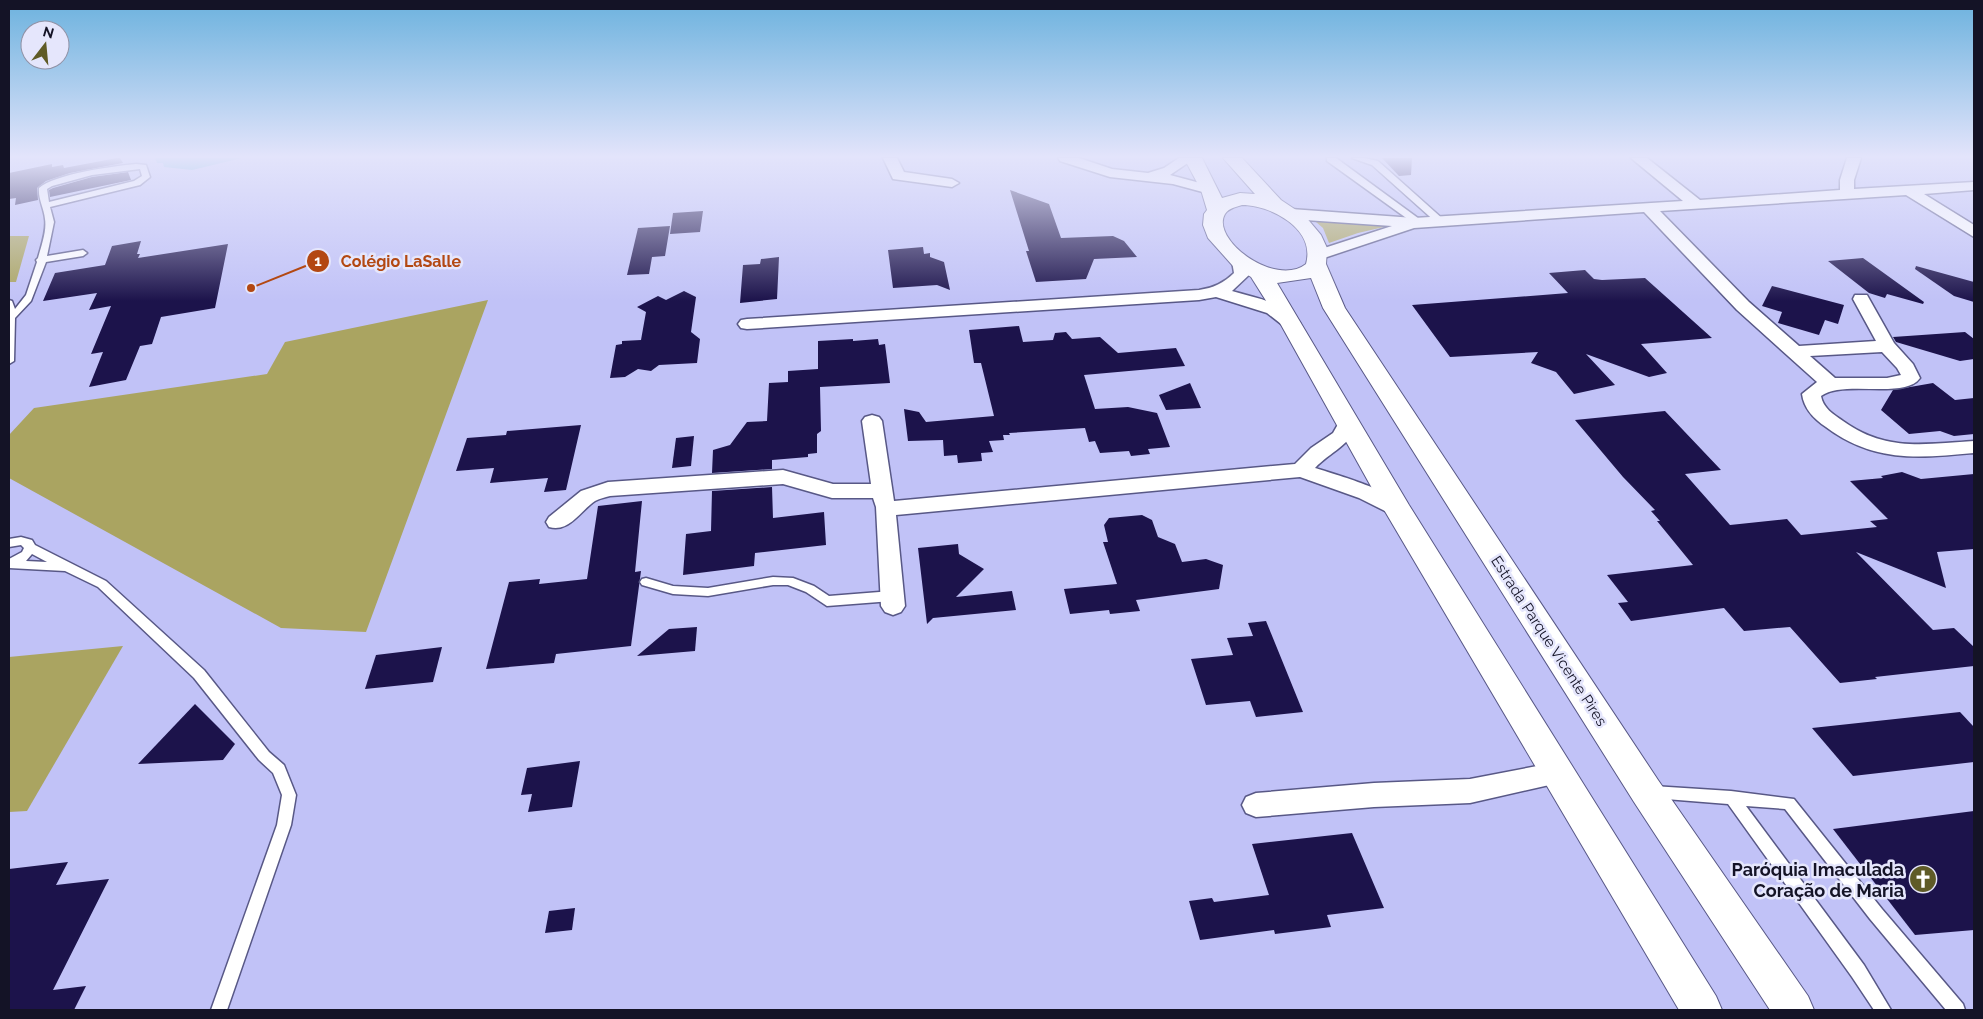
<svg xmlns="http://www.w3.org/2000/svg" width="1983" height="1019" font-family="Raleway,sans-serif">
  <rect width="100%" height="100%" fill="#c1c2f7"/>
  <g fill="#aaa461">
    <path d="M1309 216 1401 223 1358 233 1329 243 1323 228Z"/>
    <path d="M9 236H29L16 282H9Z"/>
    <path d="M488 300 366 632 281 628 9 478V435L34 408 267 374 285 342Z"/>
    <path d="M123 646 27 811 9 812V657Z"/>
  </g>
  <path fill="#53b0d0" d="M155 158H242L192 170 164 167 163 163H157Z"/>
  <g fill="#1c134b">
    <path d="M117 158H120L123 163 70 173 46 181 37 188 38 200 15 205 16 198 9 199V173L52 164V167L63 165 64 168Z"/>
    <path d="M1382 158H1412L1411 175 1399 176Z"/>
    <path d="M128 172 131 180 50 197 49 190 53 188 92 177Z"/>
    <path d="M1010 190 1049 204 1061 238 1113 236 1124 241 1137 257 1094 259 1086 279 1036 282 1026 251H1029Z"/>
    <path d="M703 211 700 232 670 234 673 213Z"/>
    <path d="M670 226 665 256 652 257 649 274 627 275 638 228Z"/>
    <path d="M141 241 137 254H140L138 258 228 244 215 308 161 317 152 344 140 346 126 380 89 387 103 352 91 354 111 306 89 310 97 293 43 301 55 273 105 265 112 246Z"/>
    <path d="M923 247 924 254 930 253V257L944 262 950 290 937 285 893 288 888 250Z"/>
    <path d="M779 257 777 299 740 303 743 265 760 264 761 259Z"/>
    <path d="M1863 258 1924 302 1923 304 1887 294 1885 298 1869 293 1828 261Z"/>
    <path d="M1916 266 1974 282V302L1954 296 1915 269Z"/>
    <path d="M1585 270 1594 279 1602 280 1645 278 1712 338 1641 344 1667 373 1649 377 1586 354 1615 385 1574 394 1556 372 1531 363 1538 352 1450 357 1412 305 1568 293 1549 273Z"/>
    <path d="M1772 286 1844 305 1838 324 1825 320 1819 335 1778 323 1782 312 1762 306Z"/>
    <path d="M684 291 696 297 691 332 700 339 697 363 659 365 651 371 638 369 625 377 610 378 616 345 622 344V341L641 340 646 312 637 307 658 296 666 300Z"/>
    <path d="M1019 326 1023 342 1053 340 1055 333 1066 332 1072 339 1100 337 1118 353 1176 348 1185 366 1084 375 1095 409 1128 407 1157 413 1170 447 1148 449 1150 454 1131 456 1129 451 1100 453 1095 441 1089 442 1085 428 1009 433 1010 435H1003L1004 440 989 441 993 452 981 453 982 461 958 463 957 455 944 456 943 440 908 441 904 409 919 412 926 422 994 416 981 363H974L969 330Z"/>
    <path d="M1965 332 1974 339V359L1960 361 1896 342 1893 337Z"/>
    <path d="M853 339V341L878 339 879 345 885 344 890 383 820 387 821 431 817 434V453L808 454V457L772 460V469L712 473 713 450 730 445 747 422 767 421 769 383 788 382V371L818 369V341Z"/>
    <path d="M1190 383 1201 408 1166 410 1159 395Z"/>
    <path d="M1933 383 1955 400 1974 398V434L1954 436 1940 431 1909 434 1881 410 1893 390Z"/>
    <path d="M1665 411 1721 470 1685 474 1730 525 1787 519 1801 535 1877 527 1870 521 1888 519 1850 481 1883 478 1881 476 1902 472 1921 479 1974 474V549L1937 552 1946 588 1856 552 1933 630 1954 628 1974 647V666L1875 677 1877 679 1840 683 1790 627 1744 631 1724 608 1631 621 1618 603 1628 602 1607 575 1693 565 1657 521H1660L1651 511 1655 510 1623 477 1575 420Z"/>
    <path d="M581 425 566 490 544 492 548 478 490 483 494 468 456 471 467 438 506 435 507 431Z"/>
    <path d="M694 436 691 466 672 468 676 438Z"/>
    <path d="M772 487 773 518 824 512 826 545 755 553 754 566 683 575 686 534 711 531 712 491Z"/>
    <path d="M642 501 635 572 641 571 631 646 556 654 554 663 486 669 509 582 540 579 539 584 587 579 598 506Z"/>
    <path d="M1142 515 1152 520 1158 537 1175 544 1182 562 1206 559 1223 565 1219 589 1136 600 1140 611 1110 614 1109 610 1070 614 1064 589 1117 584 1103 542H1108L1104 525 1109 518Z"/>
    <path d="M958 544 959 554 984 569 956 597 1012 591 1016 610 933 618 927 624 918 548Z"/>
    <path d="M1266 621 1303 712 1256 717 1250 701 1206 705 1191 659 1233 655 1227 638 1253 636 1248 623Z"/>
    <path d="M697 627 695 651 637 656 669 629Z"/>
    <path d="M442 647 433 682 365 689 376 655Z"/>
    <path d="M195 704 235 744 223 760 138 764Z"/>
    <path d="M1960 712 1974 727V762L1853 776 1812 728Z"/>
    <path d="M580 761 572 807 528 812 532 794 521 795 527 768Z"/>
    <path d="M1974 811V930L1915 935 1833 829Z"/>
    <path d="M1352 833 1384 908 1327 915 1331 927 1275 934 1274 930 1200 940 1189 901 1212 898 1214 902 1269 895 1252 844Z"/>
    <path d="M68 862 56 885 109 879 53 990 86 986 74 1010H9V869Z"/>
    <path d="M575 908 572 930 545 933 549 911Z"/>
  </g>
  <g fill="none" stroke-linecap="round" stroke-linejoin="round">
    <g stroke="#585886" stroke-width="3">
      <g id="lane">
        <path d="M1327 158H1336L1422 221V225H1416L1327 161Z"/>
        <path d="M1352 158H1364L1378 161 1444 220V224H1438L1372 165Z"/>
        <path d="M136 164 146 165 150 177 140 185 50 207 54 222 47 256 83 250 87 253 83 256 46 262 31 301 15 318 14 361 9 364V300L12 301 15 309 26 295 37 262 36 260 38 258C41 246 47 231 45 219 44 208 38 199 39 188 55 174 113 166 136 164ZM140 169 142 176 134 181 49 202 47 189 52 186 92 175Z"/>
        <path d="M21 537 32 540 35 545 106 581 204 670 269 752 284 765 296 795 291 825 227 1010H211L277 825 282 795 273 773 259 760 194 678 98 587 65 571 9 568V559L22 552 24 548 21 545 9 547V539ZM32 554 47 562 26 561Z"/>
        <path d="M773 577 793 578 814 586 829 596 892 591 896 593 898 596 896 599 892 601 827 606 806 592 788 585H773L708 596 673 594 642 585 640 582 642 579 646 578 673 586 708 588Z"/>
        <path d="M1653 786 1731 791 1794 799 1882 909 1963 1004 1965 1010H1946L1870 919 1785 809 1746 806 1864 965 1891 1010H1874L1852 977 1728 804 1653 798 1648 796 1646 792 1648 788Z"/>
      </g>
    </g>
    <g stroke="#585886" stroke-width="3">
      <g id="street">
        <path d="M883 158H897L904 172 952 179 959 183 952 187 893 179Z"/>
        <path d="M1058 158H1079L1112 169 1148 173 1164 168 1179 158H1195L1170 175 1215 187 1217 190 1210 194 1173 184 1110 177 1060 161Z"/>
        <path d="M1631 158H1647L1700 200 1840 190V180L1847 158H1861L1854 180V189L1974 182V190L1924 194 1974 225V237L1906 195 1660 211 1749 302 1799 346 1876 341 1853 299 1855 295H1867L1894 343 1913 364 1920 378C1905 400 1844 379 1821 396 1823 408 1833 414 1843 421 1886 452 1925 444 1974 441V453C1918 458 1874 463 1826 427 1814 419 1804 409 1802 394L1817 382 1737 310 1644 212 1414 228 1318 260 1310 255 1312 252 1392 226 1291 219 1283 214 1291 209 1414 218 1683 201ZM1882 352 1897 368 1901 375 1887 378H1835L1810 356Z"/>
        <path d="M1240 256 1248 261 1250 274 1232 291C1255 298 1285 302 1300 323L1297 327H1285L1267 313 1216 297 1199 300 747 329 741 328 738 324 741 320 747 319 1199 290C1213 288 1224 283 1234 273L1232 261Z"/>
        <path d="M872 415 879 417 882 421 894 501 1295 464 1311 448 1333 433 1341 419 1348 417 1355 419 1358 423C1351 445 1330 452 1315 468 1335 474 1398 493 1408 508L1405 513 1397 515 1389 513 1359 498 1300 477 896 515 905 606 901 612 893 615 885 612 881 606 876 507 873 498H832L783 484 610 496C605 497 599 499 595 501 580 511 569 533 549 527L546 522 549 517 581 491 608 482 783 470 833 484H871L862 421 865 417Z"/>
        <path d="M1558 762 1567 765 1571 773 1567 781 1470 803 1374 807 1256 817 1246 813 1242 805 1246 797 1256 793 1374 783 1470 779Z"/>
      </g>
    </g>
    <g stroke="#585886" stroke-width="2">
      <path id="primary" d="M1184 158H1202L1222 198 1240 193 1255 194 1223 158H1242L1281 200 1305 216 1321 235 1327 248 1326 264 1345 308 1658 780 1808 996 1814 1010H1770L1634 802 1323 308 1311 278 1277 283 1409 505 1716 996 1722 1010H1679L1383 508 1280 323 1251 277 1233 266 1208 238 1203 225 1204 214 1207 210 1201 190ZM1242 205C1270 205 1316 228 1306 264 1275 288 1210 239 1225 214 1229 208 1236 207 1242 205Z"/>
    </g>
    <use href="#lane" fill="#fff" fill-rule="evenodd"/>
    <use href="#street" fill="#fff" fill-rule="evenodd"/>
    <use href="#primary" fill="#fff" fill-rule="evenodd"/>
  </g>
  <linearGradient id="sky" x2="0" y2="1"><stop stop-color="#6cb2de"/><stop offset="0.52" stop-color="#e3e4fb"/><stop offset="1" stop-color="#e3e4fb" stop-opacity="0"/></linearGradient>
  <rect width="1983" height="301" fill="url(#sky)"/>
  <defs>
    <g id="church-disc" transform="scale(1.4375)"><circle r="9.5" fill="#5f5b27" stroke="#e5e6fc"/><path d="M-1.2-6h2.4v3.5h3.3v2.4h-3.3V6h-2.4V-.1h-3.3v-2.4h3.3Z" fill="#fff"/></g>
  </defs>
  <g fill-rule="evenodd">
    <use href="#church-disc" x="1923" y="879"/>
  </g>
  <g text-anchor="middle" dominant-baseline="central" stroke-width="5" stroke-linejoin="round" paint-order="stroke">
    <g font-size="15" fill="#141326" stroke="#e5e6fc">
      <text transform="translate(1549 641) rotate(57)">Estrada Parque Vicente Pires</text>
    </g>
    <g font-size="18" font-weight="bold" fill="#141326" stroke="#e5e6fc" text-anchor="end">
      <text x="1904" y="869">Paróquia Imaculada<tspan x="1904" dy="21">Coração de Maria</tspan></text>
    </g>
  </g>
  <path fill="none" stroke="#b34812" stroke-width="2" d="M251 288L318 261"/>
  <g fill="#b34812" stroke="#e5e6fc" stroke-width="2">
    <circle cx="251" cy="288" r="5"/>
    <circle cx="318" cy="261" r="12"/>
  </g>
  <g font-size="15" text-anchor="middle" font-weight="bold" fill="#fff">
    <text x="318" y="266">1</text>
  </g>
  <g font-size="16" text-anchor="middle" font-weight="bold" fill="#b34812" stroke="#e5e6fc" stroke-width="5" stroke-linejoin="round" paint-order="stroke">
    <text x="401" y="267">Colégio LaSalle</text>
  </g>
  <rect width="1983" height="1019" fill="none" stroke="#141326" stroke-width="20"/>
  <g transform="translate(45 45) rotate(16)"><circle r="24" fill="#e5e6fc" stroke="#9192a6"/>
  <path d="M0-4L9 19L0 12L-9 19Z" fill="#5f5b27"/>
  <text y="-8" font-size="14" font-weight="bold" text-anchor="middle" fill="#141326">N</text>
  </g>
</svg>
